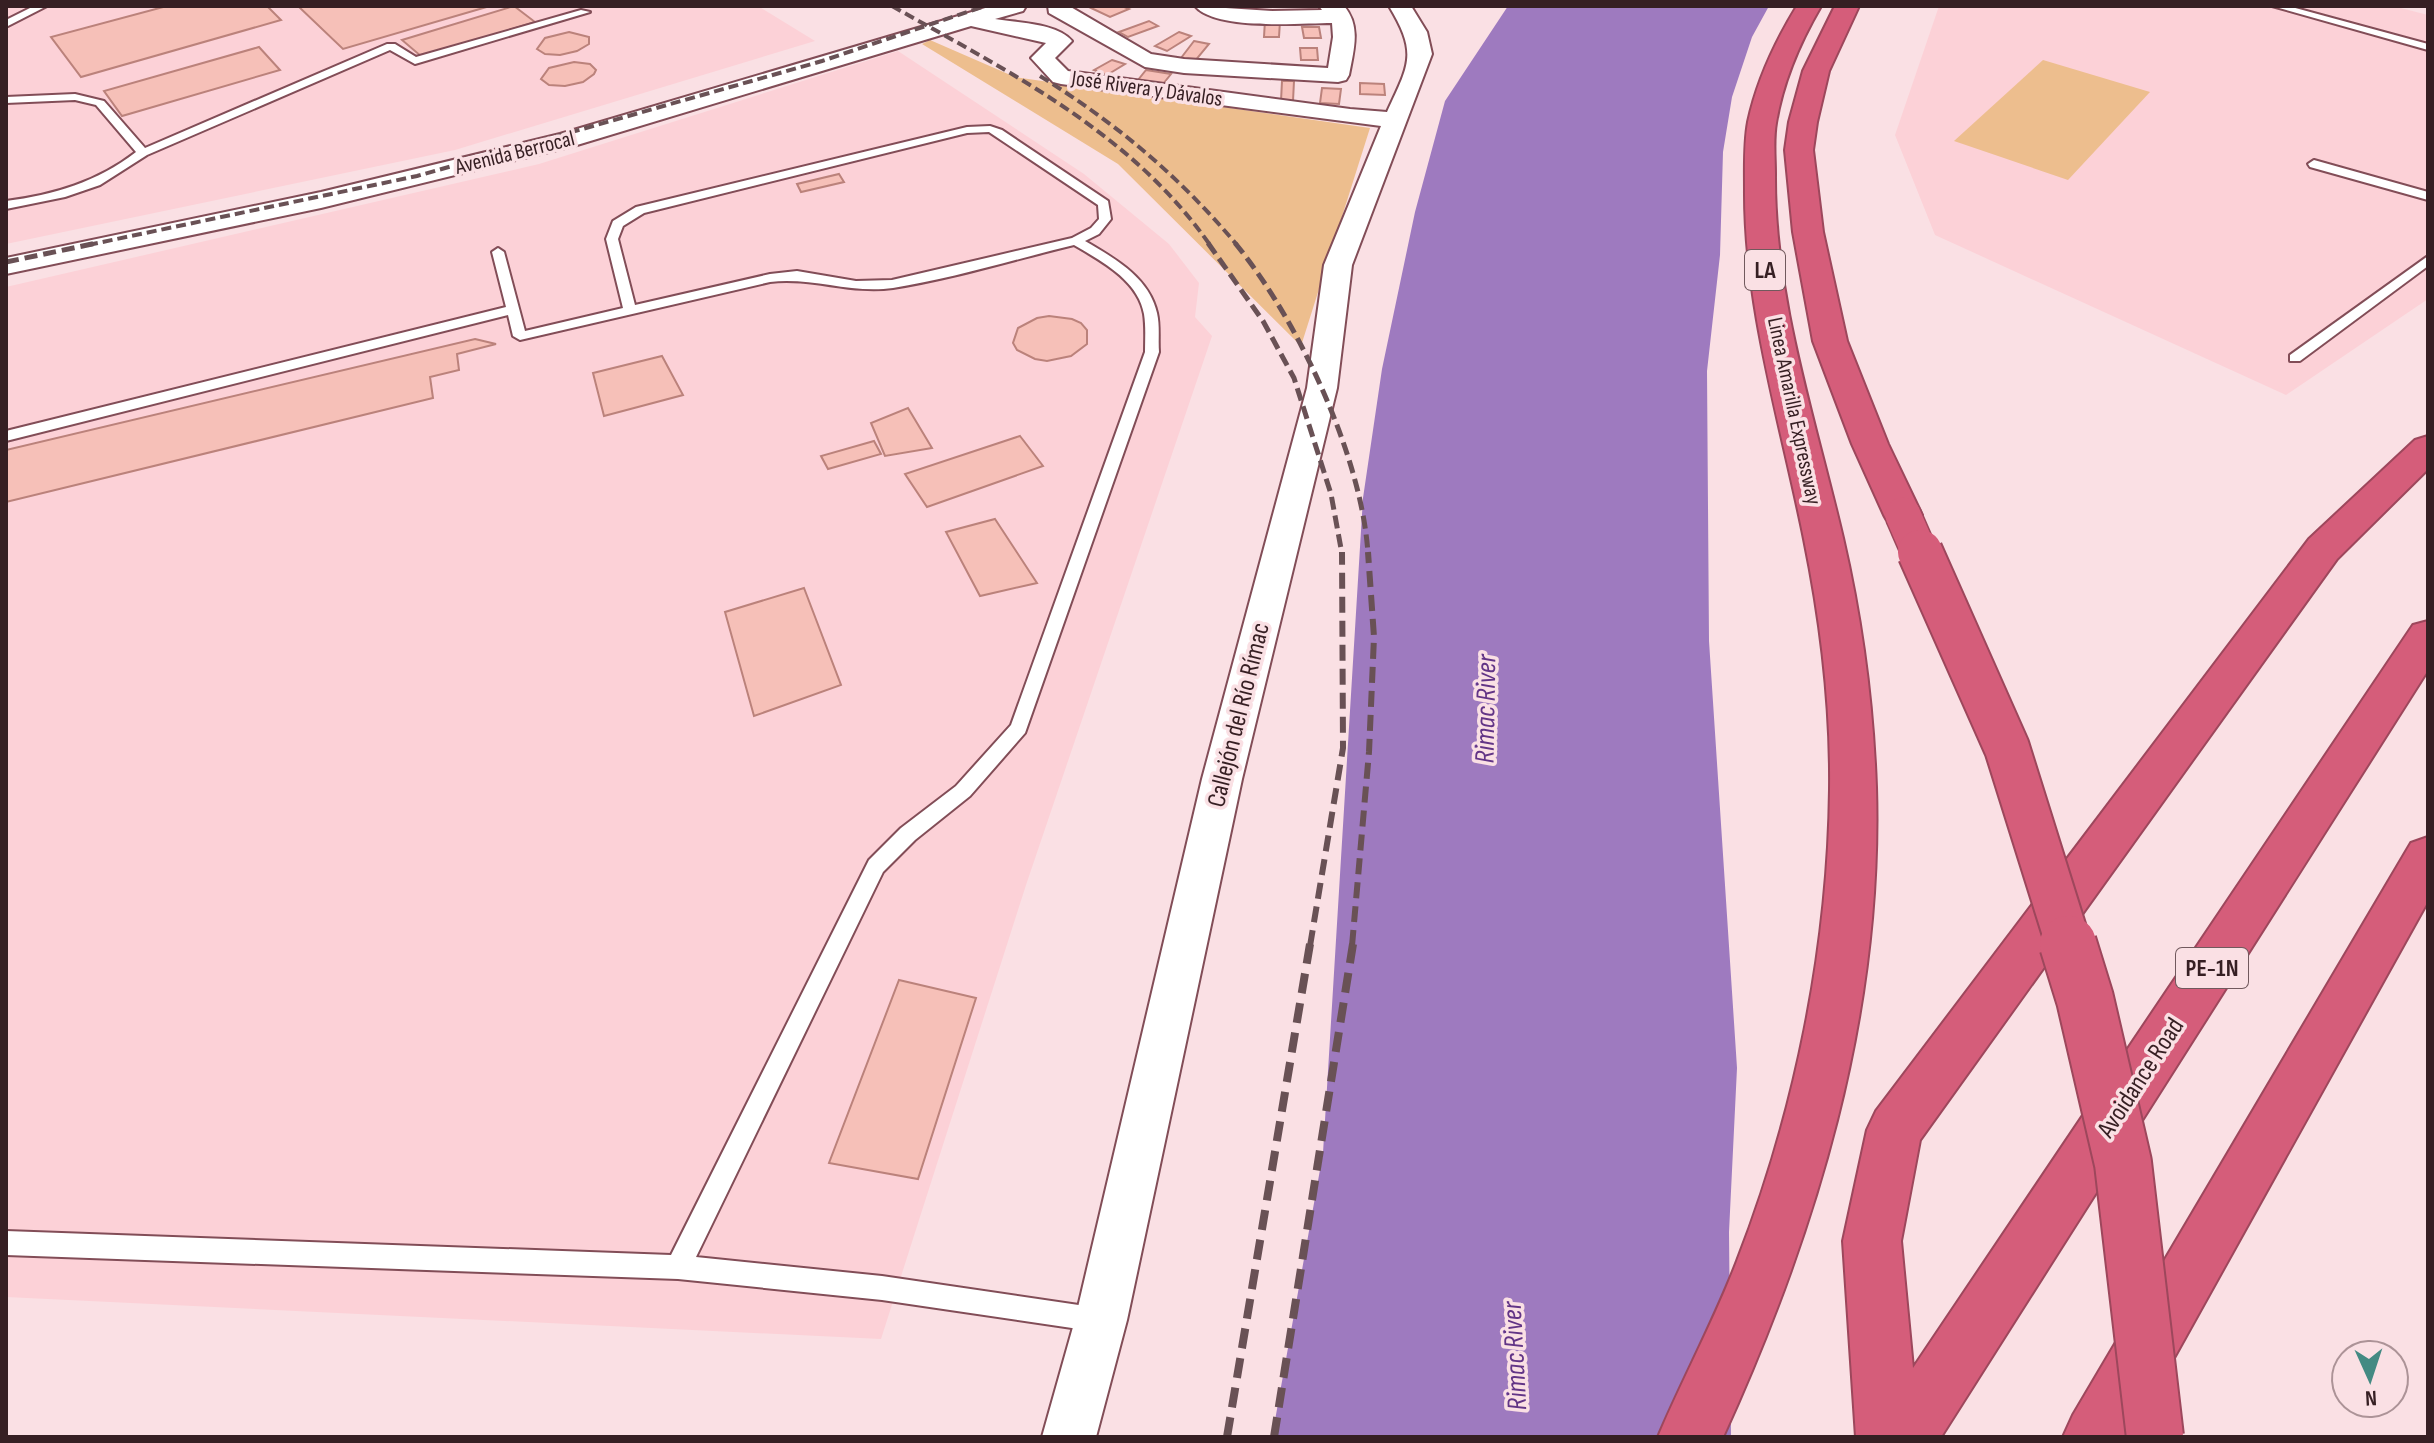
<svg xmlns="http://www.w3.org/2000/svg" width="2434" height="1443" font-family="'Sofia Sans Condensed',sans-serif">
  <rect width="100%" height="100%" fill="#fae0e4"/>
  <g fill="#fcd1d7">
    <path d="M6 6H758L815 41 455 150 6 244Z"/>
    <path d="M1939 6H2393L2428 15V299L2286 395 1935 235 1895 135Z"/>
    <path d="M898 51 1084 174 1169 244 1199 283 1195 317 1212 336 1026 885 881 1339 6 1297V287L539 164Z"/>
  </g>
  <g fill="#edbe8e">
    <path d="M930 40 1015 77 1370 128 1301 346 1118 164 922 44Z"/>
    <path d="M2043 60 2150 92 2068 180 1954 141Z"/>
  </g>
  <path fill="#9e7abf" d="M1508 6H1769L1752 37 1732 97 1723 152 1720 255 1707 371 1709 641 1737 1068 1729 1232 1731 1437H1272L1323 1153 1363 498 1382 369 1415 212 1445 101Z"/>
  <g fill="#f6c0b8" stroke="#bb827b" stroke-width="2">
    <path d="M167 6H267L281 20 81 77 51 37Z"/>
    <path d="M298 6H490L343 49Z"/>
    <path d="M514 6 535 22 422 57 402 40Z"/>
    <path d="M1122 6 1129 9 1110 17 1089 7Z"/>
    <path d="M1265 20 1280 21 1279 37H1264Z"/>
    <path d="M1149 21 1158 26 1128 37 1119 32Z"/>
    <path d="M1302 27H1319L1321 38H1304Z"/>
    <path d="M569 32 589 37V44L577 51 560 55 545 54 537 49 545 38Z"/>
    <path d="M1179 32 1191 36 1167 51 1155 46Z"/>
    <path d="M1194 41 1209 44 1195 61 1181 58Z"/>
    <path d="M259 47 280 70 122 116 104 91Z"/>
    <path d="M1300 48H1317L1318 60H1301Z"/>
    <path d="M1112 60 1125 64 1107 75 1094 70Z"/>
    <path d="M574 62 590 64 596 70 594 74 583 82 565 86 549 85 541 79 549 68Z"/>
    <path d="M1146 70 1171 74 1163 84 1138 80Z"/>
    <path d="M1282 81H1294L1293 101H1281Z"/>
    <path d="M1360 83 1384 84 1385 95 1360 94Z"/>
    <path d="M1322 88 1341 89 1339 104 1320 103Z"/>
    <path d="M839 174 844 182 801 192 797 184Z"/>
    <path d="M1049 316 1072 319 1081 323 1087 330V344L1071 356 1047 361 1035 359 1017 350 1013 343 1018 328 1037 318Z"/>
    <path d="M475 339 496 344 457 354 459 370 430 377 433 398 6 502V450Z"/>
    <path d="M662 356 683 395 604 416 593 373Z"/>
    <path d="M908 408 932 448 885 456 871 423Z"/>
    <path d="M1020 436 1043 466 927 507 905 474Z"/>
    <path d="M874 441 881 454 828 469 821 456Z"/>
    <path d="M995 519 1037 583 980 596 946 532Z"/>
    <path d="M804 588 841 685 754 716 725 612Z"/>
    <path d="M899 980 976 998 918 1179 829 1163Z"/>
  </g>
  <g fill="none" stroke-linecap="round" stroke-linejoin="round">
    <g stroke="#824d57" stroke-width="4">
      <g id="service">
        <path d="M34 6H47L6 27V20Z"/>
        <path d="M2272 6H2288L2428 44V50Z"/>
        <path d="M581 10 590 12 415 64 390 50 147 155 100 185 65 197 6 209V201C54 195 97 182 136 152L96 105 75 100 6 103V97L75 94 104 101 145 148 387 44H395L416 57Z"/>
        <path d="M990 126 1002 130 1108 201 1111 219 1099 234 1085 241C1114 258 1149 277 1157 313 1160 326 1158 339 1159 352L1025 733 970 796 915 840 883 872 696 1257 882 1276 1099 1308 1108 1311 1111 1320 1108 1329 1099 1332 882 1300 678 1279 6 1255V1231L671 1255 869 860 901 828 956 786 1011 725 1145 352C1145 339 1146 327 1144 314 1138 280 1101 261 1074 245 1016 259 951 279 893 288 851 294 812 277 770 282L520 340 513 336 508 315 6 441V431L506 307 492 252 498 248 504 252 525 331 623 308 606 239 613 221 636 207 967 127ZM989 132 1098 205 1099 219 1091 228 1072 238 892 280 856 281 797 271 770 274 635 305 618 239 623 226 644 213 967 133Z"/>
        <path d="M2314 160 2428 192V200L2310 167 2308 164Z"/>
        <path d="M2428 256V266L2300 361H2290V355Z"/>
      </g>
    </g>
    <g stroke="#824d57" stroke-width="4">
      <g id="minor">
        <path d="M992 6H1026L1023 11 995 19C1017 23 1057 23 1072 41L1055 58 1068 71 1350 109 1387 112C1409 64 1418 54 1389 6H1411L1427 32 1432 54 1352 265 1337 388 1242 779 1127 1320 1096 1437H1042L1075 1320 1202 779 1307 388 1324 265 1381 126 1061 84 1053 82 1031 58 1046 43 971 26 577 145 321 208 6 274V258L321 192 560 134Z"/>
        <path d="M1048 6H1069L1151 54 1184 59 1328 68 1333 37 1332 23C1301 23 1216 31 1195 6L1272 11 1322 10 1319 6H1344C1361 26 1354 49 1349 75L1346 80 1338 82 1184 73 1145 67 1049 13Z"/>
      </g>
    </g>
    <g stroke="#9d475c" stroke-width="4">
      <g id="motorway">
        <path d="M1797 6H1821C1800 42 1783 81 1776 123 1773 140 1775 157 1775 174 1774 298 1815 418 1843 538 1862 620 1873 702 1876 787 1883 1014 1816 1233 1723 1437H1658C1683 1378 1714 1321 1737 1261 1795 1112 1828 950 1830 790 1831 705 1821 622 1804 539 1781 424 1744 307 1745 189 1745 167 1744 143 1748 122 1757 80 1775 42 1797 6Z"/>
        <path d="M1835 6H1859L1829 71 1817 122 1813 150 1823 232 1847 341 1888 444 1922 515 1917 524 1903 528 1889 524 1884 515 1852 444 1813 341 1793 232 1785 150 1789 122 1803 71Z"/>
        <path d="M2428 436V469L2337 559 1920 1140 1901 1241 1913 1368 2413 625 2428 621V670L1941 1437H1856L1843 1241 1867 1130 1876 1111 2309 539 2415 440Z"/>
        <path d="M2428 837V901L2130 1437H2063L2073 1415 2411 843Z"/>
      </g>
    </g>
    <use href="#service" fill="#fff" fill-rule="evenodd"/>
    <use href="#minor" fill="#fff" fill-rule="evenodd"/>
    <use href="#motorway" fill="#d55d7a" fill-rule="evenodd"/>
    <g stroke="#695155" stroke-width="4" stroke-dasharray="10 5" stroke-linecap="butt">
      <path d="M892 6C1009 72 1131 132 1210 245"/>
      <path d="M1040 76C1117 124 1178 175 1237 245"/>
      <path d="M88 245 417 176 822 61 985 6"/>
    </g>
    <g stroke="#695155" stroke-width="5" stroke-dasharray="13 6" stroke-linecap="butt">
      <path d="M1208 243 1263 321 1294 378 1331 494 1342 554"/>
      <path d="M1235 243C1297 318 1362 456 1368 554"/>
      <path d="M6 262 97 243"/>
    </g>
    <g stroke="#695155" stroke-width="6" stroke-dasharray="16 8" stroke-linecap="butt">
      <path d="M1310 946 1343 748 1342 552"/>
      <path d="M1352 946 1369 752 1374 637 1368 552"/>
    </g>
    <g stroke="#695155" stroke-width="8" stroke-dasharray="20 10" stroke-linecap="butt">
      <path d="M1227 1437 1310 944"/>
      <path d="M1274 1437 1353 944"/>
    </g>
    <g stroke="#9d475c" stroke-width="38" stroke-linecap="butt">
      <path id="motorway-bridge-far2" d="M1903 515 1920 554"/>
    </g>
    <g stroke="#9d475c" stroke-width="48" stroke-linecap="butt">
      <path id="motorway-bridge-far1" d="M1920 552 2007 748 2069 946"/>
    </g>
    <g stroke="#9d475c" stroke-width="60" stroke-linecap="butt">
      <path id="motorway-bridge" d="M2068 944 2085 999 2123 1163 2155 1437"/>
    </g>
    <use href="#motorway-bridge-far2" stroke="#d55d7a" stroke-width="35"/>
    <use href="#motorway-bridge-far1" stroke="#d55d7a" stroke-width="44"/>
    <use href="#motorway-bridge" stroke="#d55d7a" stroke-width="56"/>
  </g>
  <g text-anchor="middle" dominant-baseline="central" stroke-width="7" stroke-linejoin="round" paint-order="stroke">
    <g font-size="22" fill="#361f23" stroke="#fae0e4">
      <text transform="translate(1147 89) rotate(8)">José Rivera y Dávalos</text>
      <text transform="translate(515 153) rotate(-14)">Avenida Berrocal</text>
      <text transform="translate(1794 411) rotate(78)">Linea Amarilla Expressway</text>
    </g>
    <g fill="#fae0e4" stroke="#71595d" stroke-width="2">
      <rect x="1745" y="250" width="40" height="40" rx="6"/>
      <rect x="2176" y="948" width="72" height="40" rx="6"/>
    </g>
    <g font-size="24" font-weight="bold" fill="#361f23">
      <text x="1765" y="270">LA</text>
      <text x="2212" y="968">PE-1N</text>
    </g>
    <g font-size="26" fill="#361f23" stroke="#fae0e4">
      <text transform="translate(1239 715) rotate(-76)">Callejón del Río Rímac</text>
      <text transform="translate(2141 1078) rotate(-57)">Avoidance Road</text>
    </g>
    <g font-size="28" font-style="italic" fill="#623486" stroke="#fae0e4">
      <text transform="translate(1486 709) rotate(-89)">Rimac River</text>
      <text transform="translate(1515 1356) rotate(-93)">Rimac River</text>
    </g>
  </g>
  <rect width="2434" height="1443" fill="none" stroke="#361f23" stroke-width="16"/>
  <g transform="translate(2370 1379) rotate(177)"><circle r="38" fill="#fae0e4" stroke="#ac9397" stroke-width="2"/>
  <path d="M0-6L14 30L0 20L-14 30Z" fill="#438a83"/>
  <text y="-12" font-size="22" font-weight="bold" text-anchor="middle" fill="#361f23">N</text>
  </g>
</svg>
